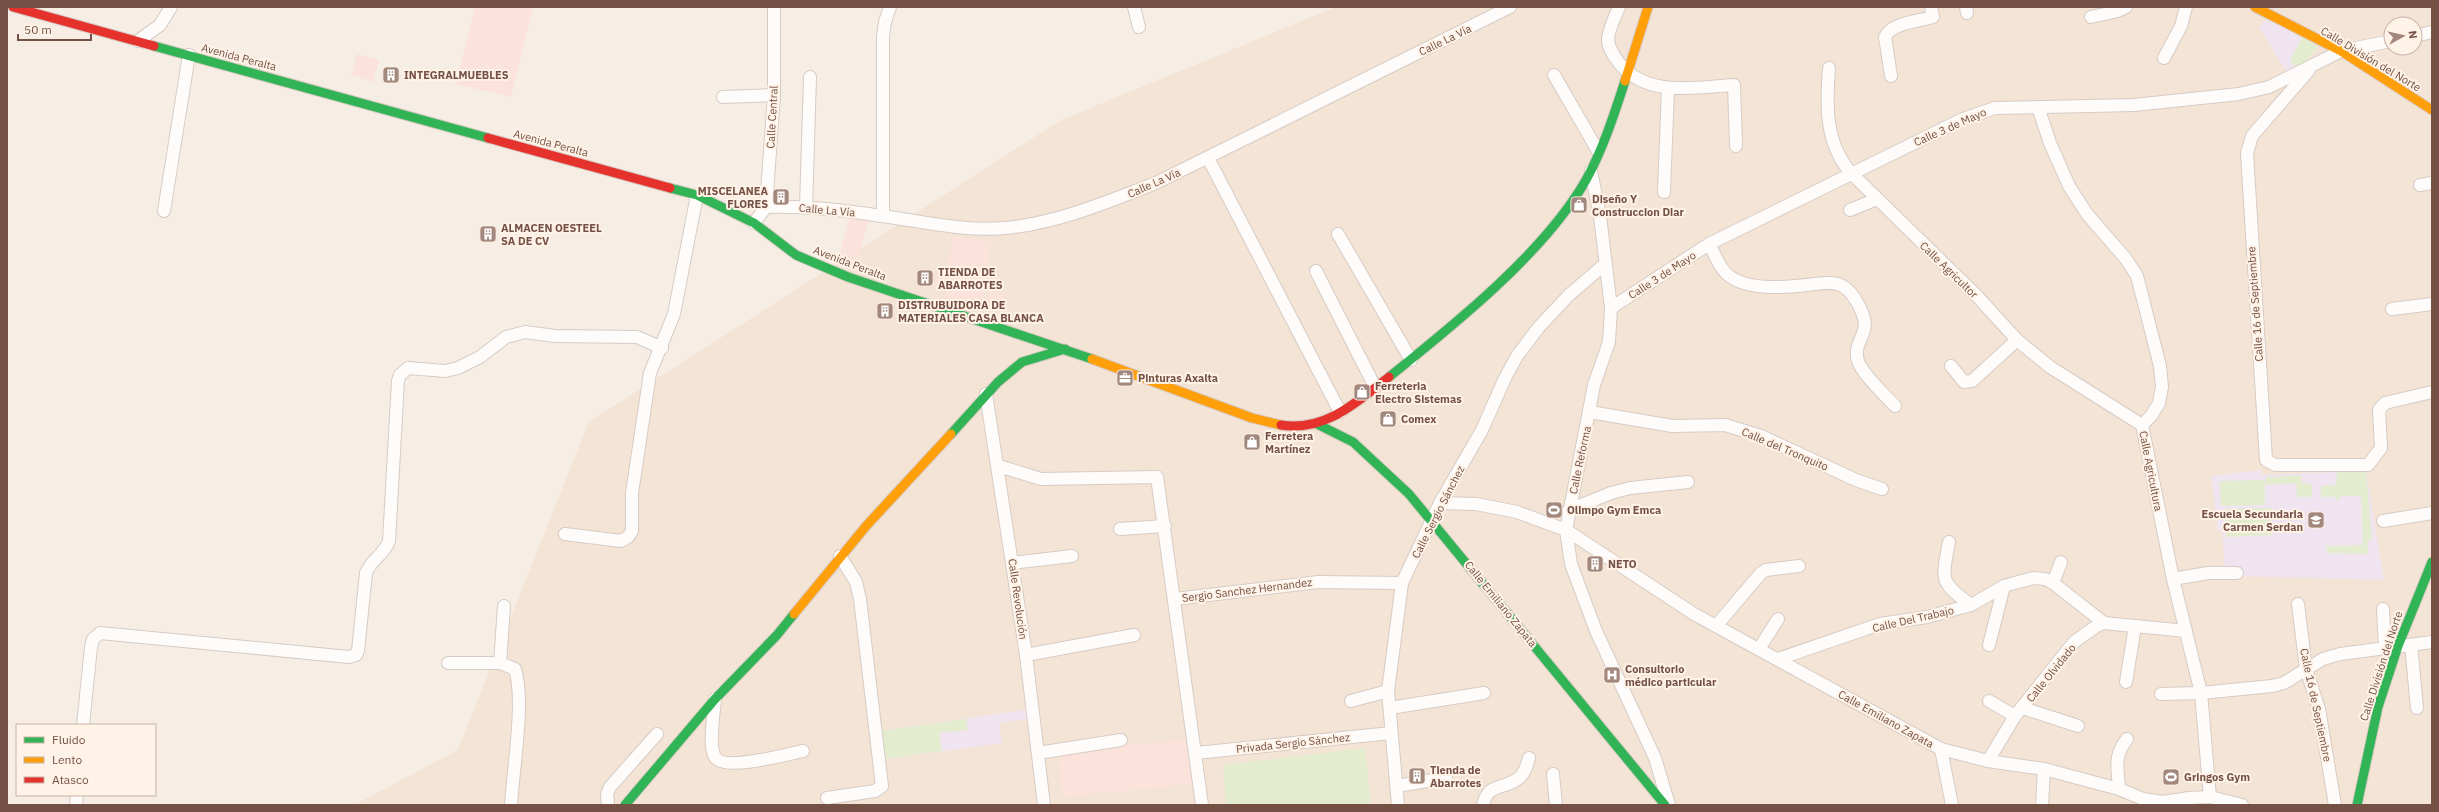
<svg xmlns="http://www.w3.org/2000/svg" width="2439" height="812" font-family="'IBM Plex Sans',sans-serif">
  <rect width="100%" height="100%" fill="#f6eee5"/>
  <path fill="#f4e4d6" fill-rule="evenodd" d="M1336 7H2432V805H354L458 750 589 422 1061 120ZM2391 24H2415V48H2391Z"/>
  <g fill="#fbe2da">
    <path d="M475 7H533L511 97 456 84Z"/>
    <path d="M357 54 379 60 373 82 351 75Z"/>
    <path d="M851 214 869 219 855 267 837 262Z"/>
    <path d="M952 236 991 241 983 302 945 297Z"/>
    <path d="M936 275 946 277 942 292 933 289Z"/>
    <path d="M990 288 1005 293 1001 307 986 302Z"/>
    <path d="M1191 739 1195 784 1063 797 1058 752Z"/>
  </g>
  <g fill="#f0e4f0">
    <path d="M2269 17 2317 48 2304 63 2287 73 2259 27Z"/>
    <path d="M2262 470V475L2366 471 2384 580 2237 576 2225 570 2222 530H2218L2211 476Z"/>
    <path d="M1031 709 1033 718 999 723 1002 743 884 759 881 731Z"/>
  </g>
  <g fill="#e4eccf">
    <path d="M2303 37 2316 45 2317 48 2304 63 2297 68 2294 64 2291 65V58Z"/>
    <path d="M2366 471 2372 540 2367 542 2369 554 2327 553 2326 546 2363 545 2361 496H2341L2340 500H2336V497H2321V486L2336 485 2337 472Z"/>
    <path d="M2301 475 2302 484 2309 483 2312 486V497H2297L2296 483 2266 485V477Z"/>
    <path d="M2265 480V505L2221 506 2220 481Z"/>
    <path d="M2271 508 2272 535 2226 537 2225 509Z"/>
    <path d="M966 719 968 730 939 733 942 751 884 759 881 731Z"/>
    <path d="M1365 748 1371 805H1226L1223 765Z"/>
  </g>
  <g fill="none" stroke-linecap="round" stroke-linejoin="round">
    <g stroke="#d7cbc4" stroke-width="14">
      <g id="street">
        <path d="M1134 7 1139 27"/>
        <path d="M1619 7C1615 17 1609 28 1608 39 1608 48 1614 56 1619 63 1647 98 1696 87 1734 85L1736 146"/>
        <path d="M1966 7 1967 13"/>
        <path d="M2091 17 2118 11 2126 7"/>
        <path d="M2415 36 2432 32"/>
        <path d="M138 41 160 25 171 7"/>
        <path d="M2164 58 2181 26 2186 7"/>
        <path d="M1829 68C1826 106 1825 143 1851 173L1977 296 2017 340 2050 367 2142 425"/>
        <path d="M2309 70 2252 136 2247 153 2266 460 2275 465H2368L2381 448 2379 410 2385 403 2432 392"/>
        <path d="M1554 75 1598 151"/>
        <path d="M1891 76 1885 37C1891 23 1919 21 1933 17L1931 7"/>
        <path d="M723 97 774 95"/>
        <path d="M2038 107 2050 143 2069 186 2087 214 2126 259 2137 276 2160 366 2162 387 2159 403 2151 416 2142 425"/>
        <path d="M1208 158 1340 412"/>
        <path d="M1591 171 1600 216 1611 308 1609 342 1594 385 1566 530 1571 564 1596 631 1655 758 1669 805"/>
        <path d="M2420 185 2432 183"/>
        <path d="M1664 192 1668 88"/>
        <path d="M766 207C805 206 843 210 881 216 922 221 964 232 1005 228 1058 223 1107 202 1156 183L1510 7"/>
        <path d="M806 207 810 77"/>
        <path d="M1850 210 1877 199"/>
        <path d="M164 211 189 55"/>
        <path d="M883 216V37L885 22 890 7"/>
        <path d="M754 223 766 207 774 95V7"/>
        <path d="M1338 234 1411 360"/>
        <path d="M1709 244C1715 254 1719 268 1728 275 1748 292 1791 287 1815 284 1824 283 1836 281 1844 287 1854 293 1868 318 1864 330 1861 341 1854 348 1858 361 1862 374 1885 395 1895 406"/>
        <path d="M1316 271 1375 387"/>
        <path d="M1611 308 1709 244 1963 119 1995 108 2134 105 2239 94 2269 87 2341 51 2391 41"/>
        <path d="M2392 309 2432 304"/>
        <path d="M1951 366 1964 382 1972 381 2017 340"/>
        <path d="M986 394 1026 655 1044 805"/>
        <path d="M1590 412 1672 426 1725 425 1761 436 1856 480 1882 489"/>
        <path d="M2142 425 2173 579 2201 693 2210 797"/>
        <path d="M999 466 1041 479 1157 477 1202 805"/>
        <path d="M1440 503 1476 504 1517 512 1566 530 1694 614 1941 749 1988 761 2044 769 2119 789 2143 799 2163 802 2189 798 2210 797 2242 805"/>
        <path d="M1569 510 1611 493 1630 488 1688 482"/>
        <path d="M2383 521 2432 513"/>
        <path d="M1120 529 1165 526"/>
        <path d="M565 534 621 541 628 537 632 531V493L650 373 674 314 697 195"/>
        <path d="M1949 542C1942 580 1939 582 1971 605"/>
        <path d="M1012 563 1072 556"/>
        <path d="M2173 579 2208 573H2237"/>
        <path d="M2053 583 2061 562"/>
        <path d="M1175 599 1318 582 1402 583"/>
        <path d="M2298 604 2306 669 2319 709 2335 805"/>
        <path d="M2383 609 2385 648"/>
        <path d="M1716 626 1761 573 1766 570 1799 566"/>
        <path d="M1989 645 2004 586"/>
        <path d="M2411 645 2417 708"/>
        <path d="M1759 649 1778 619"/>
        <path d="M1026 655 1134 635"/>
        <path d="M1778 659 1880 624 1927 617 1971 605 2004 586 2033 578 2045 579 2053 583 2104 623"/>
        <path d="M448 663H500L515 669C525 700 513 770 511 805"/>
        <path d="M500 663 504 606"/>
        <path d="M2126 682 2135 626"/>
        <path d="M2161 694 2201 693 2272 686 2284 683 2323 659 2340 654 2432 642"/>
        <path d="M715 699C714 713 708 746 715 757 724 772 787 754 803 751"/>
        <path d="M1351 701 1388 691"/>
        <path d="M1989 701 2015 716"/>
        <path d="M1390 708 1484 693"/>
        <path d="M2023 708 2078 726"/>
        <path d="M83 725 91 647 93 639 100 633 349 657 356 655 358 651 366 573C372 558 384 555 389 541L398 381 400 375 408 368 445 371 458 368 480 357 506 337 525 332 555 336 637 337 662 348"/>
        <path d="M1941 749 1952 805"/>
        <path d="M1038 753 1121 740"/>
        <path d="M1196 753 1391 733"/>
        <path d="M1988 761 2015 716 2074 642 2098 625 2104 623 2186 631"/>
        <path d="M1553 774 1556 805"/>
        <path d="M1397 786 1446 778"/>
        <path d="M2119 789C2118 767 2113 757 2127 739"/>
        <path d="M827 798 875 791 882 786 860 599 856 582 840 556"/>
        <path d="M76 805 77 795"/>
        <path d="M608 805 607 794 610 787 657 734"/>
        <path d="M1398 805 1388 691 1402 583 1440 503 1482 430 1505 378 1517 356 1539 327 1569 295 1605 264"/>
        <path d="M1483 805C1488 782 1504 790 1519 778 1525 773 1527 765 1529 758"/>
        <path d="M2042 805 2044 769"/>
      </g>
    </g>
    <g stroke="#d7c9c2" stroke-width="11">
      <g id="fast">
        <path d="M154 46 488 138"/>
        <path d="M670 188 697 195 754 223 796 255 848 277 1092 359"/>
        <path d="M1389 377C1454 325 1545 252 1586 180 1603 149 1614 115 1625 81"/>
        <path d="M1317 424 1353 442 1409 494 1665 805"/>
        <path d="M951 434 998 382 1022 362 1065 349"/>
        <path d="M625 805 715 699 777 635 794 614"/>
        <path d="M2357 805 2378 707 2398 646 2432 562"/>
      </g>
    </g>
    <g stroke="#d7c9c2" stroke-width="11">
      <g id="slow">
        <path d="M2255 7 2341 51 2432 110"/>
        <path d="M1625 81 1648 7"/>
        <path d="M1092 359 1252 418 1281 425"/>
        <path d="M794 614 867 525 951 434"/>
      </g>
    </g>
    <g stroke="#d7c9c2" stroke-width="11">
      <g id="jam">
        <path d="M13 7 154 46"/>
        <path d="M488 138 670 188"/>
        <path d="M1281 425C1325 432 1357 402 1389 377"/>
      </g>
    </g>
    <use href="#street" stroke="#fefcfb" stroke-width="12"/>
    <use href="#fast" stroke="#30b455" stroke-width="9"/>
    <use href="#slow" stroke="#ff9f0a" stroke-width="9"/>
    <use href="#jam" stroke="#e5322d" stroke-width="9"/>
  </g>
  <defs>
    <g id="building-square" transform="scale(0.9)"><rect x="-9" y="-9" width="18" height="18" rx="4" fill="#a2877d" stroke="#fff2e6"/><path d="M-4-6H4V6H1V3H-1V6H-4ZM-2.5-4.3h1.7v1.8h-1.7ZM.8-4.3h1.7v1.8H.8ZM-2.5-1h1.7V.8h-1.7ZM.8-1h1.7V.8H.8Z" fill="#fff"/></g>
    <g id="shop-square" transform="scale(0.9)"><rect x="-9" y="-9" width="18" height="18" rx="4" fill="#a2877d" stroke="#fff2e6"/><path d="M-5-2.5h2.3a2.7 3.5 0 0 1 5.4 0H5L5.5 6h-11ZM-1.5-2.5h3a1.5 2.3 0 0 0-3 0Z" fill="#fff"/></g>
    <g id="office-square" transform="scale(0.9)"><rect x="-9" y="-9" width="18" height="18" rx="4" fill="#a2877d" stroke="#fff2e6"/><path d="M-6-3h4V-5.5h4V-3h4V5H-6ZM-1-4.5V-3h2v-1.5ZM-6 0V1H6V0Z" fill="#fff"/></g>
    <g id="stadium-square" transform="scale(0.9)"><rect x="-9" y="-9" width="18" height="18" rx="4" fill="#a2877d" stroke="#fff2e6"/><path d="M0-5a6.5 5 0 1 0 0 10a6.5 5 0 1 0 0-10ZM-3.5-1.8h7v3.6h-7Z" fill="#fff"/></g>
    <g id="school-square" transform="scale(0.9)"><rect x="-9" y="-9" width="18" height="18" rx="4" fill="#a2877d" stroke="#fff2e6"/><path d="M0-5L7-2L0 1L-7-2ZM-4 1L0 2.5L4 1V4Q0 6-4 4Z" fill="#fff"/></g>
    <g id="hospital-square" transform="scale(0.9)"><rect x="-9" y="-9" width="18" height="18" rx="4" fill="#a2877d" stroke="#fff2e6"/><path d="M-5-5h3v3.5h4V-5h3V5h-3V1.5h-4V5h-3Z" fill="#fff"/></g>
  </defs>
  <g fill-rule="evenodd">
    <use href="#building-square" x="391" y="75"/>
    <use href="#building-square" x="781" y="197"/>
    <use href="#shop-square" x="1579" y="205"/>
    <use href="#building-square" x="488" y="234"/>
    <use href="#building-square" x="925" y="278"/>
    <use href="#building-square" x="885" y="311"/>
    <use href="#office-square" x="1125" y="378"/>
    <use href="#shop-square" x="1362" y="392"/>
    <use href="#shop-square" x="1388" y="419"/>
    <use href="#shop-square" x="1252" y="442"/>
    <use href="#stadium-square" x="1554" y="510"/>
    <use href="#school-square" x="2316" y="520"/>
    <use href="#building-square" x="1595" y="564"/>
    <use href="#hospital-square" x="1612" y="675"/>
    <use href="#building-square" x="1417" y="776"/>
    <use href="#stadium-square" x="2171" y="777"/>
  </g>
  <g text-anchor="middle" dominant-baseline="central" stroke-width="4" stroke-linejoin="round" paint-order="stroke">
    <g font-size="11" fill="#745045" stroke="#fff2e6">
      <text transform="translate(1445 40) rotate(-26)">Calle La Vía</text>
      <text transform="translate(239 57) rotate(15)">Avenida Peralta</text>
      <text transform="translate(2371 59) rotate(31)">Calle División del Norte</text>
      <text transform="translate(772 117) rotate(-87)">Calle Central</text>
      <text transform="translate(1950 127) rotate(-24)">Calle 3 de Mayo</text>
      <text transform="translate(551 143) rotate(15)">Avenida Peralta</text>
      <text transform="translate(1154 183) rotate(-24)">Calle La Vía</text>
      <text transform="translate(827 210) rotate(5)">Calle La Vía</text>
      <text transform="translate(850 263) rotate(21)">Avenida Peralta</text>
      <text transform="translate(1949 270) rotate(44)">Calle Agricultor</text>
      <text transform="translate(1662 275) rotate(-33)">Calle 3 de Mayo</text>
      <text transform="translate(2255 304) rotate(-94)">Calle 16 de Septiembre</text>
      <text transform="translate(1785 449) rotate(23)">Calle del Tronquito</text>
      <text transform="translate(1580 460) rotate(-78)">Calle Reforma</text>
      <text transform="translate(2151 471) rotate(79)">Calle Agricultura</text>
      <text transform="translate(1438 512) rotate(-63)">Calle Sergio Sánchez</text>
      <text transform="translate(1247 590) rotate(-7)">Sergio Sanchez Hernandez</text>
      <text transform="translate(1018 599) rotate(82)">Calle Revolución</text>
      <text transform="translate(1501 604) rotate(51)">Calle Emiliano Zapata</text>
      <text transform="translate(1913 619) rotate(-13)">Calle Del Trabajo</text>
      <text transform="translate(2381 666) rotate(-72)">Calle División del Norte</text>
      <text transform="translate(2051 673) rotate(-51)">Calle Olvidado</text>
      <text transform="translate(2316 705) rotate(78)">Calle 16 de Septiembre</text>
      <text transform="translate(1886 719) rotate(29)">Calle Emiliano Zapata</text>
      <text transform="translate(1293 743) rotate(-6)">Privada Sergio Sánchez</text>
    </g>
    <g font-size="11" font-weight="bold" fill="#745045" stroke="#fff2e6" text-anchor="start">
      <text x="404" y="75">INTEGRALMUEBLES</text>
      <text x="768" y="191" text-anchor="end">MISCELANEA<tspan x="768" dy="13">FLORES</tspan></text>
      <text x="1592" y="199">Diseño Y<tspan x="1592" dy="13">Construccion Diar</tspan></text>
      <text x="501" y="228">ALMACEN OESTEEL<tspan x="501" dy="13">SA DE CV</tspan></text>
      <text x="938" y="272">TIENDA DE<tspan x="938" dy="13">ABARROTES</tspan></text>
      <text x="898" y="305">DISTRUBUIDORA DE<tspan x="898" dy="13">MATERIALES CASA BLANCA</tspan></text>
      <text x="1138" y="378">Pinturas Axalta</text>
      <text x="1375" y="386">Ferreteria<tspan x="1375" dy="13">Electro Sistemas</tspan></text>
      <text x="1401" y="419">Comex</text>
      <text x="1265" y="436">Ferretera<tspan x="1265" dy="13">Martínez</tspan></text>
      <text x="1567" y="510">Olimpo Gym Emca</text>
      <text x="2303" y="514" text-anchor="end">Escuela Secundaria<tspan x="2303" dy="13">Carmen Serdan</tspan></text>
      <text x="1608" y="564">NETO</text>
      <text x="1625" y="669">Consultorio<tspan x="1625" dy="13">médico particular</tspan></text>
      <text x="1430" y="770">Tienda de<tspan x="1430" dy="13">Abarrotes</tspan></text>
      <text x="2184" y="777">Gringos Gym</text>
    </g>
  </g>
  <rect width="2439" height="812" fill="none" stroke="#745045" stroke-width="16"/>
  <rect x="16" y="724" width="140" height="72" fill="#fff2e6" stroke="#c7b1a6"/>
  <rect x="24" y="737" width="20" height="6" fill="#30b455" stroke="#c7b1a6"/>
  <text x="52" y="744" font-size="12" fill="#745045">Fluido</text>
  <rect x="24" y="757" width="20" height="6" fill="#ff9f0a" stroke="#c7b1a6"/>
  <text x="52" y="764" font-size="12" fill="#745045">Lento</text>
  <rect x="24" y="777" width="20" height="6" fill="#e5322d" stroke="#c7b1a6"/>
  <text x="52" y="784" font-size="12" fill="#745045">Atasco</text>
  <g transform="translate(2403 36) rotate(82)"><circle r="19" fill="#fff2e6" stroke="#c7b1a6"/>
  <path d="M0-3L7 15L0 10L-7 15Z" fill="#a2877d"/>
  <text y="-6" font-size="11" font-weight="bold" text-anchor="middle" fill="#745045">N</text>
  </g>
  <path d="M18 34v6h73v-6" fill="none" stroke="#745045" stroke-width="2"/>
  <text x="24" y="34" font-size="12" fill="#745045" stroke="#fff2e6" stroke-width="3" paint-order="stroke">50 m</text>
</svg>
